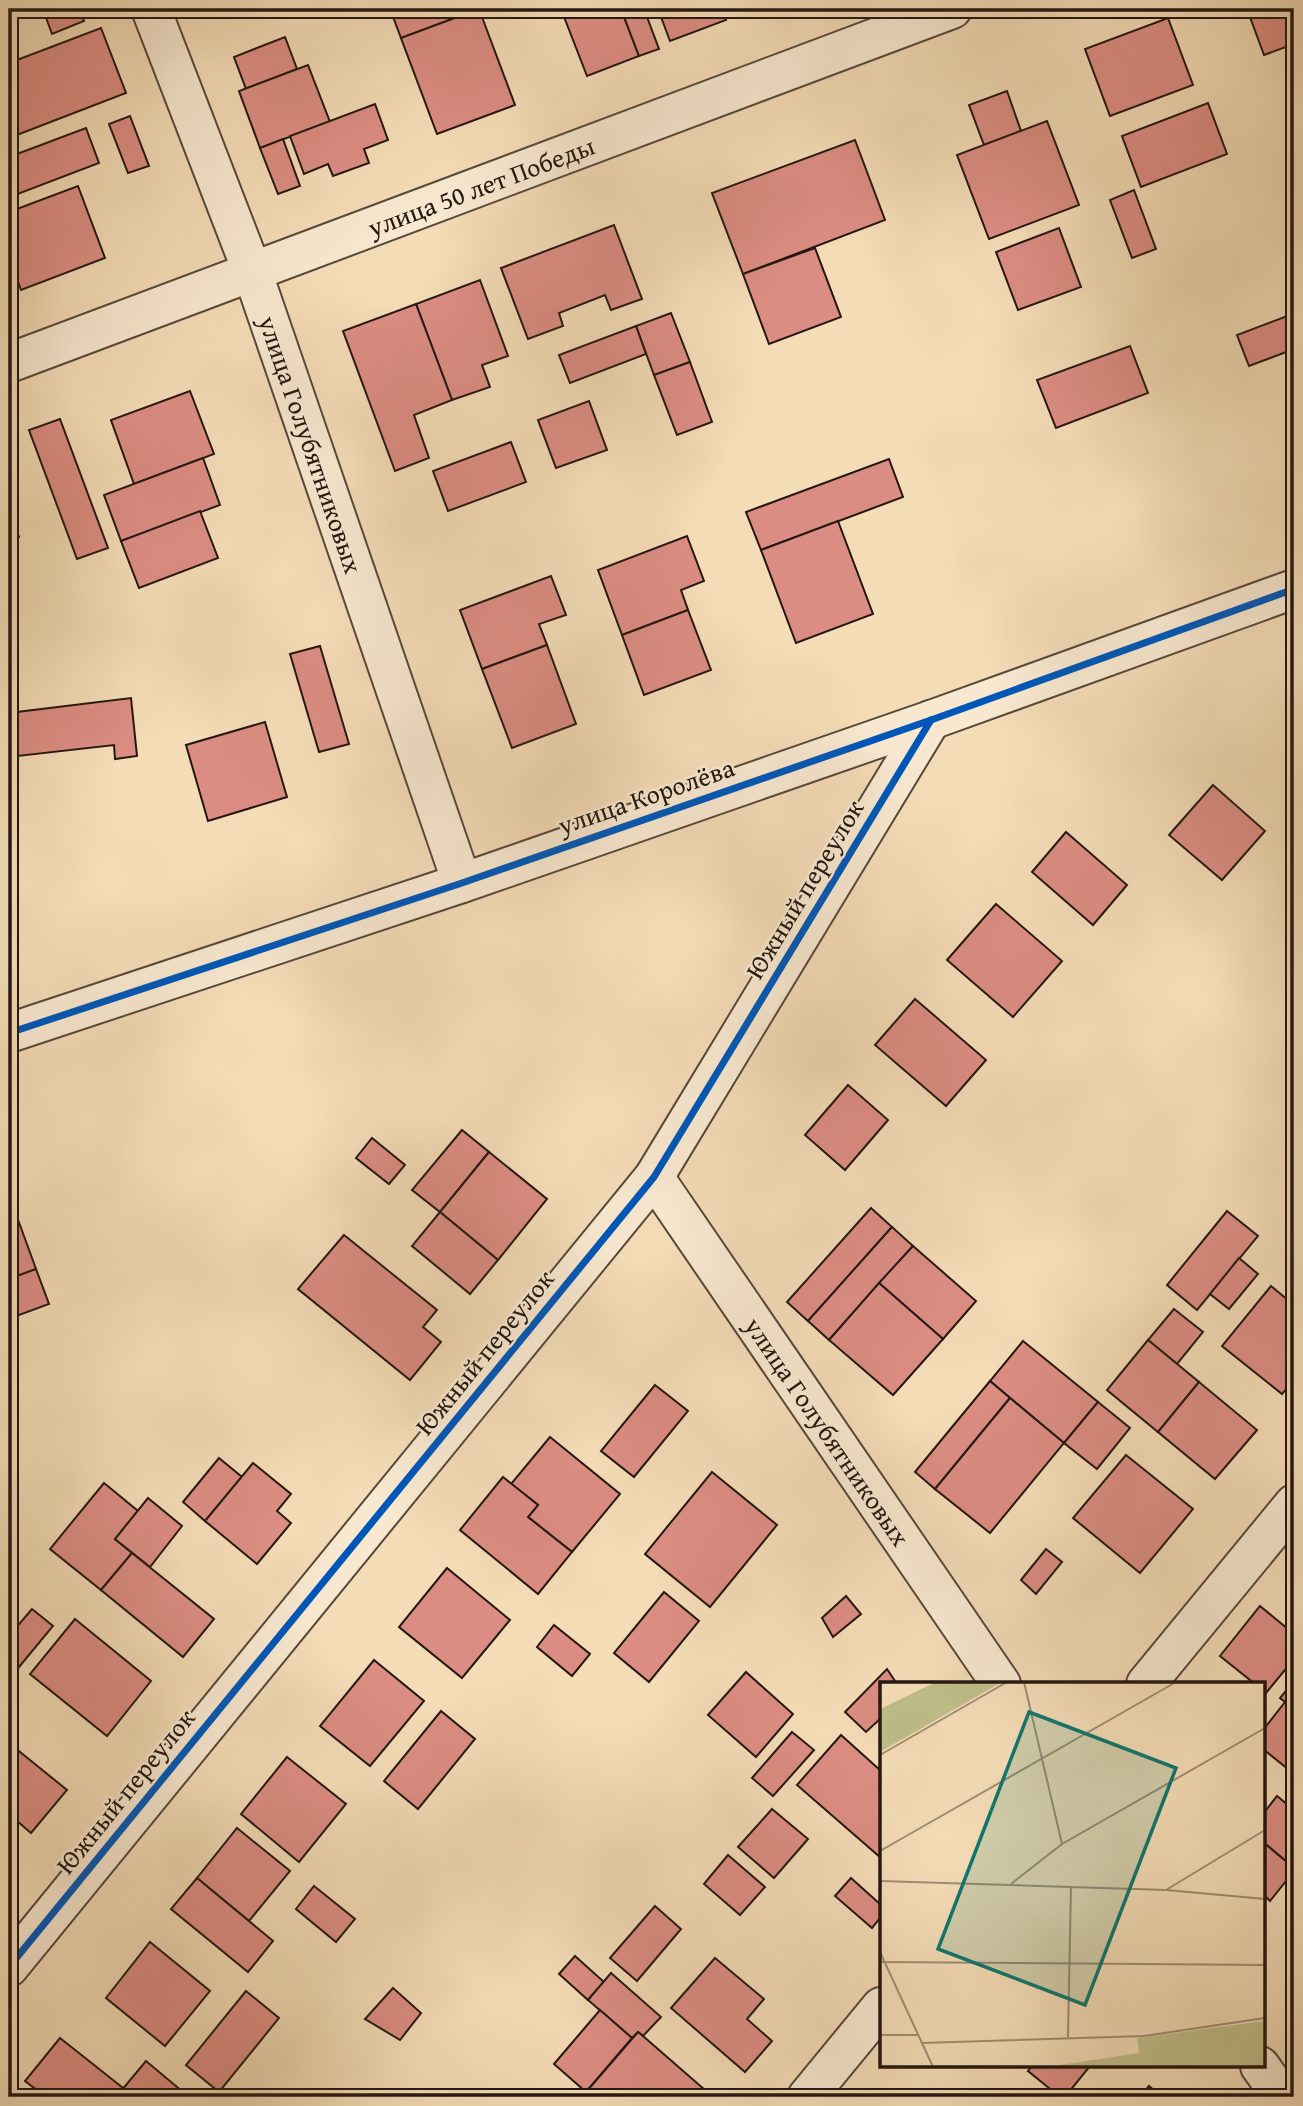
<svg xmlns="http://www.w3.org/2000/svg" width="1303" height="2106" font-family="'Gentium Book Plus',serif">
  <rect width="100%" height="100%" fill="#f4dcb7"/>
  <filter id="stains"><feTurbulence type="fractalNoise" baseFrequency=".00286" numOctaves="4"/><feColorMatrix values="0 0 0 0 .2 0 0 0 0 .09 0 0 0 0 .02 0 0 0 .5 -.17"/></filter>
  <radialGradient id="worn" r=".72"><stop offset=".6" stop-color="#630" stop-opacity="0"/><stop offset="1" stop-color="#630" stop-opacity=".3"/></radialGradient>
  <g fill="#dc8d83" stroke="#231712" stroke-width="2">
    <path d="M43 9H79L84 21 52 34Z"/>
    <path d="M406 9H479L401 38 392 14Z"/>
    <path d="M479 9 515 105 437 134 401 38Z"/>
    <path d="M561 9H621L639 56 587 76Z"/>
    <path d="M621 9H644L659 49 639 56Z"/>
    <path d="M658 9H722L726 20 670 41Z"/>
    <path d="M1247 9H1294V44L1264 55Z"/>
    <path d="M1168 18 1193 85 1110 116 1085 49Z"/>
    <path d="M101 28 126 93 9 138V63Z"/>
    <path d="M285 37 297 69 246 89 234 57Z"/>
    <path d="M308 65 330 122 260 148 239 91Z"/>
    <path d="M1007 91 1021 131 984 145 969 105Z"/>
    <path d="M1208 103 1227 154 1141 187 1122 136Z"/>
    <path d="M375 104 388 140 364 149 369 163 333 176 328 164 304 174 290 136Z"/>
    <path d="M130 116 149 166 128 173 109 124Z"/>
    <path d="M1047 121 1079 205 989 239 957 155Z"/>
    <path d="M1294 127V149L1287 129Z"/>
    <path d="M86 128 99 163 15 195 9 178V157Z"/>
    <path d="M283 139 300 186 278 194 260 148Z"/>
    <path d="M855 140 885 220 743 274 712 193Z"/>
    <path d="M78 186 105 258 21 290 9 257V212Z"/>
    <path d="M1134 190 1156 249 1132 258 1110 200Z"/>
    <path d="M614 225 642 299 611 310 605 295 559 313 563 326 528 339 501 268Z"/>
    <path d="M1059 228 1081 287 1018 310 996 252Z"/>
    <path d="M815 248 841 317 769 344 743 274Z"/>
    <path d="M480 280 508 356 482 365 490 387 452 400 416 304Z"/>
    <path d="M416 304 452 400 414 415 429 458 395 471 343 331Z"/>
    <path d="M671 313 690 362 654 375 636 326Z"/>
    <path d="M1290 315 1294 326V349L1249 366 1237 335Z"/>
    <path d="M636 326 646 354 570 383 559 355Z"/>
    <path d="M1130 346 1148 393 1056 428 1037 380Z"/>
    <path d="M690 362 712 422 677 435 654 375Z"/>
    <path d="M190 391 214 454 134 484 111 420Z"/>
    <path d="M589 401 607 450 556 468 538 420Z"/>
    <path d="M60 419 108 548 77 559 29 430Z"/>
    <path d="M511 442 526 482 448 511 433 471Z"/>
    <path d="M203 458 220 505 121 541 104 495Z"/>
    <path d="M889 459 903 497 761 550 746 512Z"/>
    <path d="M9 511 19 537 9 541Z"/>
    <path d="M200 511 218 558 139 588 121 541Z"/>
    <path d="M838 521 873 614 796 643 761 550Z"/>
    <path d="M687 536 704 581 681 590 688 610 622 635 598 570Z"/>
    <path d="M551 576 566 615 539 624 547 645 482 669 460 610Z"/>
    <path d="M688 610 711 670 644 695 622 635Z"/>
    <path d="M547 645 576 724 512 748 482 669Z"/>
    <path d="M320 646 349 744 319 752 290 654Z"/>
    <path d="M131 698 137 756 115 759 114 745 9 757V713Z"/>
    <path d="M265 722 287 797 208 821 186 745Z"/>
    <path d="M1213 785 1265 831 1222 880 1169 835Z"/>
    <path d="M1066 832 1127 885 1093 925 1032 872Z"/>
    <path d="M9 840H11L15 874 9 875Z"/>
    <path d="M996 904 1062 961 1013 1017 947 960Z"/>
    <path d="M915 999 986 1060 946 1106 875 1045Z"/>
    <path d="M848 1085 888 1120 845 1170 805 1135Z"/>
    <path d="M462 1130 489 1152 440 1212 412 1190Z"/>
    <path d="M372 1138 405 1165 389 1184 356 1158Z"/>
    <path d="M489 1152 547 1199 498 1260 440 1212Z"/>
    <path d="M13 1206 36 1269 9 1279V1208Z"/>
    <path d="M871 1208 892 1227 808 1321 787 1302Z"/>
    <path d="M1227 1211 1258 1236 1197 1310 1167 1285Z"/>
    <path d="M440 1212 498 1260 470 1294 412 1246Z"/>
    <path d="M892 1227 913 1246 829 1340 808 1321Z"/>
    <path d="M344 1235 437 1310 423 1327 441 1342 410 1380 298 1289Z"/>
    <path d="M913 1246 976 1301 943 1339 879 1283Z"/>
    <path d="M1239 1258 1258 1274 1229 1309 1210 1294Z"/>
    <path d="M36 1269 49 1304 11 1318 9 1311V1279Z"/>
    <path d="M879 1283 943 1339 893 1395 829 1340Z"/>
    <path d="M1271 1286 1294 1305V1379L1282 1394 1222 1346Z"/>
    <path d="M1174 1309 1203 1332 1177 1364 1148 1340Z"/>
    <path d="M1148 1340 1199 1382 1158 1432 1107 1390Z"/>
    <path d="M1023 1341 1098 1402 1064 1443 990 1381Z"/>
    <path d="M990 1381 1010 1398 935 1489 915 1472Z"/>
    <path d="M1199 1382 1257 1430 1215 1479 1158 1432Z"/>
    <path d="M655 1385 688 1411 634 1477 601 1451Z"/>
    <path d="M1010 1398 1064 1443 990 1533 935 1489Z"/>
    <path d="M1098 1402 1130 1428 1097 1469 1064 1443Z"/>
    <path d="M550 1437 620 1494 572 1552 528 1517 538 1505 511 1484Z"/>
    <path d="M1126 1455 1193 1509 1140 1573 1073 1518Z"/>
    <path d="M219 1458 242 1477 205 1521 183 1502Z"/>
    <path d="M253 1463 291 1494 277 1511 291 1523 257 1564 205 1521Z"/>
    <path d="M712 1472 777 1525 710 1607 645 1554Z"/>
    <path d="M503 1477 538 1505 528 1517 572 1552 538 1594 460 1530Z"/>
    <path d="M104 1483 138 1511 115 1539 132 1553 101 1590 50 1549Z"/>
    <path d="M148 1498 182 1526 150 1567 115 1539Z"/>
    <path d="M1046 1549 1062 1562 1036 1594 1021 1580Z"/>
    <path d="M132 1553 214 1619 183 1657 101 1590Z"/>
    <path d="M447 1568 510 1620 462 1678 399 1627Z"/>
    <path d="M664 1592 699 1621 649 1682 614 1653Z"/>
    <path d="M846 1596 861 1614 833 1637 822 1618Z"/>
    <path d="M1260 1606 1294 1634V1659L1266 1693 1263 1690V1684H1255L1220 1656Z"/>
    <path d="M32 1609 53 1626 19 1667 9 1659V1624L15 1629Z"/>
    <path d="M75 1619 151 1681 107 1736 30 1674Z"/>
    <path d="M554 1625 590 1654 572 1676 537 1647Z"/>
    <path d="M374 1660 424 1701 370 1766 320 1726Z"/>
    <path d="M887 1669 897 1684H881V1718L866 1732 845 1712Z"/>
    <path d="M746 1672 793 1714 756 1757 708 1715Z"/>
    <path d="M1294 1681V1774L1263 1749V1730L1285 1702 1280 1698Z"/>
    <path d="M441 1711 475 1739 418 1809 384 1781Z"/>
    <path d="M792 1732 814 1750 773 1796 752 1778Z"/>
    <path d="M841 1735 881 1771V1858L797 1785Z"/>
    <path d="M9 1743 67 1790 31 1833 9 1814Z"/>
    <path d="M287 1757 346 1804 299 1862 241 1814Z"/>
    <path d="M1277 1796 1294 1810V1868L1263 1842V1814Z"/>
    <path d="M772 1809 808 1839 774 1878 738 1847Z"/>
    <path d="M237 1828 290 1871 249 1921 197 1878Z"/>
    <path d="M1263 1842 1294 1868V1871L1270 1901 1263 1894Z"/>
    <path d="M728 1855 765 1887 740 1915 704 1884Z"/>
    <path d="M197 1878 273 1941 248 1972 171 1909Z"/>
    <path d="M851 1878 881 1905V1917L872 1928 835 1896Z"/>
    <path d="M314 1886 355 1919 336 1942 296 1909Z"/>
    <path d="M655 1906 681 1929 637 1981 610 1958Z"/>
    <path d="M150 1942 210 1991 165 2046 106 1998Z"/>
    <path d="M575 1956 604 1982 588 2000 559 1974Z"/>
    <path d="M715 1958 764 1999 747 2019 772 2041 745 2072 671 2008Z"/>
    <path d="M611 1973 661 2017 643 2036 638 2032 632 2038 588 2000Z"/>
    <path d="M393 1988 421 2013 400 2040 365 2019Z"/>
    <path d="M246 1991 279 2018 219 2092 186 2065Z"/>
    <path d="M600 2010 632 2038 586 2092 554 2064Z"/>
    <path d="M638 2032 643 2036 713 2097H593L586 2092Z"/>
    <path d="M60 2038 123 2088 116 2097H46L25 2081Z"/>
    <path d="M146 2061 189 2097H116Z"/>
    <path d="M1032 2066H1090L1065 2097H1060L1028 2071Z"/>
    <path d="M1149 2086 1162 2097H1140Z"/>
  </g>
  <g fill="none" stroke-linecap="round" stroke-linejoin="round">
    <g stroke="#57483b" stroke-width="42">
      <g id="minor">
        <path id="s1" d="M151 9 252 271 462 883"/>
        <path id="s2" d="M9 363 952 9"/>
        <path d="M9 1033 462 883 931 720 1294 589"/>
        <path id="s3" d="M654 1177 1001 1684"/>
        <path d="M1146 1684 1294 1504"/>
        <path d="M9 1967 654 1177 931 720"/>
        <path d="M1260 2066 1282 2097"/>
        <path d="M807 2097 881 2007"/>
      </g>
    </g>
    <use href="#minor" stroke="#f8e8d0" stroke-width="38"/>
    <g stroke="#f8e8d0" stroke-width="11">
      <g id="cycleway">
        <path d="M9 1033 462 883 931 720 1294 589"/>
        <path d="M9 1967 654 1177 931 720"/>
      </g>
    </g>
    <use href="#cycleway" stroke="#0057b8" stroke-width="7"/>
  </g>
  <g text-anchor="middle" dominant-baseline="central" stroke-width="5" stroke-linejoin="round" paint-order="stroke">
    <g font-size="26" fill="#231712" stroke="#f8e8d0">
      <text stroke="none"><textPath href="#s2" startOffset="504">улица 50 лет Победы</textPath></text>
      <text stroke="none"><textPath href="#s1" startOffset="464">улица Голубятниковых</textPath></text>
      <text transform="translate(646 796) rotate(-19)">улица Королёва</text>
      <text transform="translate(804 889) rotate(-59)">Южный переулок</text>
      <text transform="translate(484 1352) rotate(-51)">Южный переулок</text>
      <text stroke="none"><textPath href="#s3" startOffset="308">улица Голубятниковых</textPath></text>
      <text transform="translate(125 1791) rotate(-51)">Южный переулок</text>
    </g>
  </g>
  <g transform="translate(880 1682)">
    <rect width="385" height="385" fill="#f4dcb7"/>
    <path d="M56 0H122L0 70V27ZM385 339V385H167L259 371 257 356Z" fill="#c0bf8b"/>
    <path fill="none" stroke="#a08d75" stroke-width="2" d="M144 0 182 162M0 73 127 0M0 169 296 0M0 199 286 208 385 217M131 202 182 162 385 46M286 208 385 148M0 270 53 385M0 280 385 283M0 353H39M188 355 191 204M42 361 264 354 385 336"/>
    <path fill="#0f766e" fill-opacity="0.15" stroke="#0f766e" stroke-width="3.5" d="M149 30 296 86 205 323 58 267Z"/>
    <rect width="385" height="385" fill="none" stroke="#231712" stroke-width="3.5"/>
  </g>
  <rect width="1303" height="2106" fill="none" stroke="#f4dcb7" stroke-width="35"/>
  <rect x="10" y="10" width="1282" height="2085" fill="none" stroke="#231712" stroke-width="3.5"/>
  <rect x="18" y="18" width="1268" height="2071" fill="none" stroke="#231712" stroke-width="2"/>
  <rect width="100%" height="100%" filter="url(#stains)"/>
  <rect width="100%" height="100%" fill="url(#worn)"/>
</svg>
